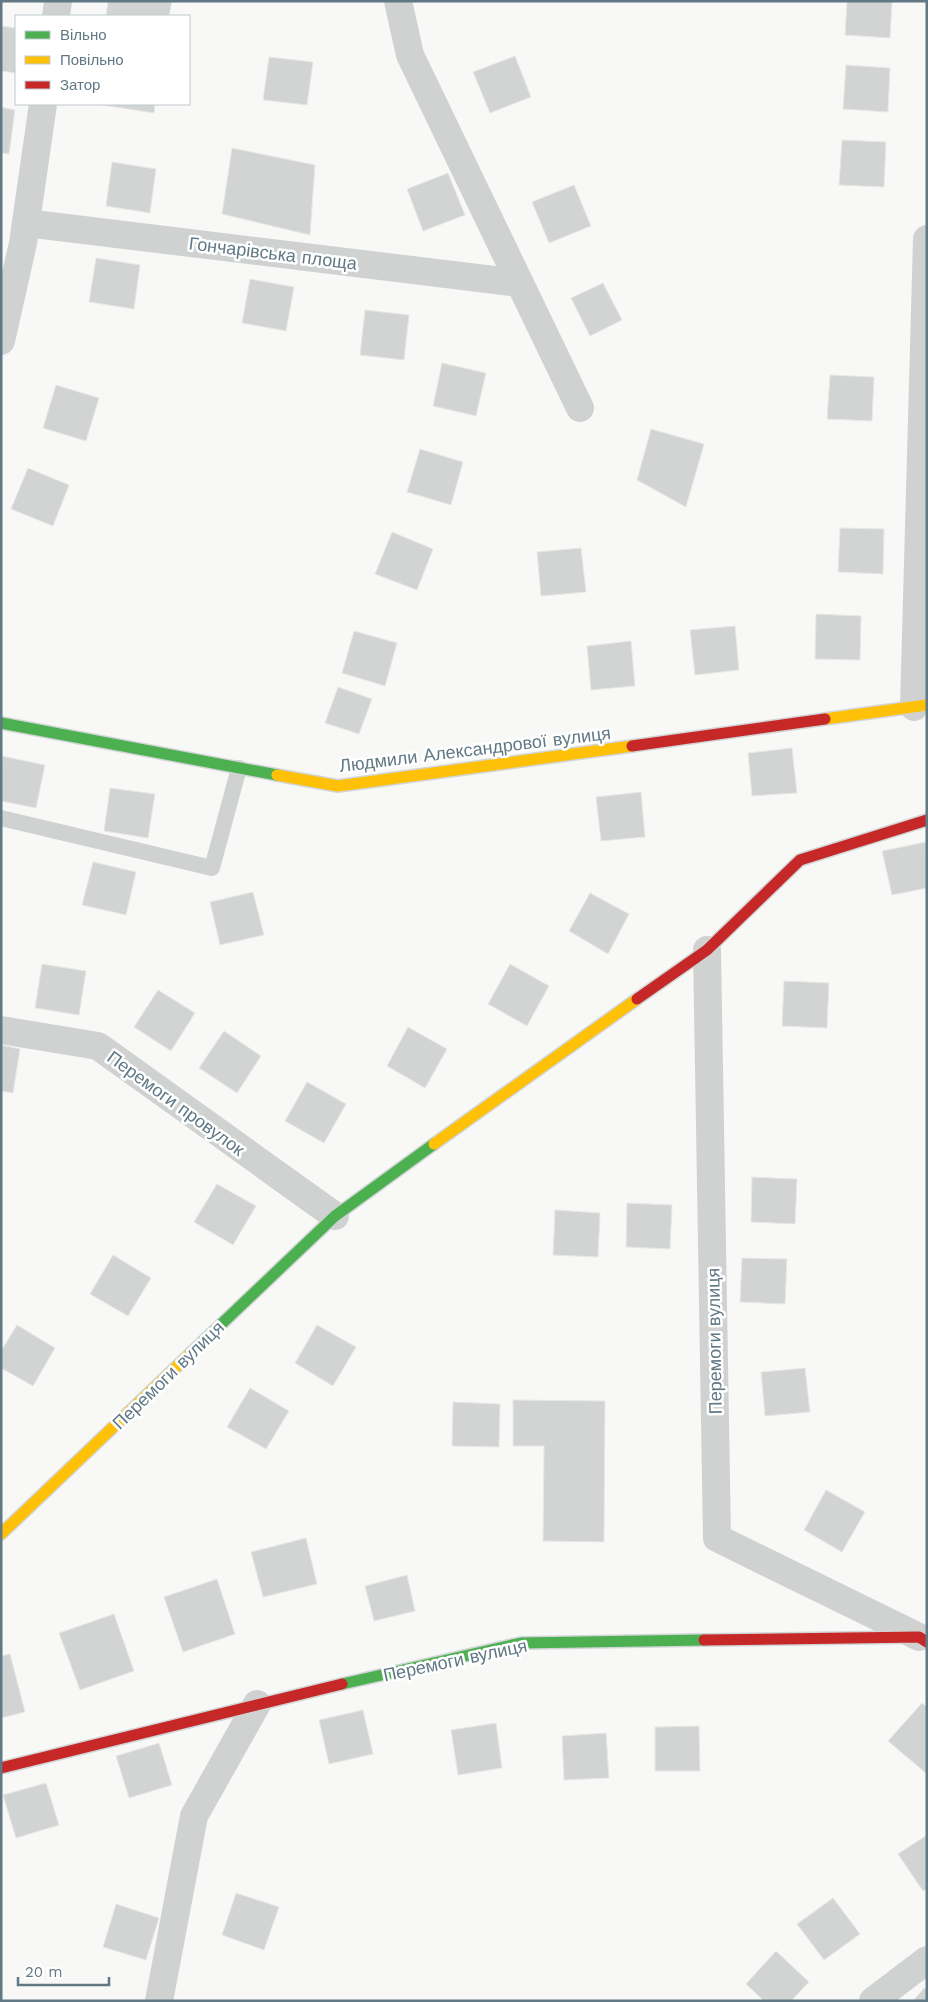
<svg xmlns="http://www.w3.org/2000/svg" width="928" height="2002" font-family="'Work Sans',sans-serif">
  <rect width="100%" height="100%" fill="#f8f8f7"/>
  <g fill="#d2d4d4" stroke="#e8e8e6">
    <path d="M108 1H172L169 16H106Z"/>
    <path d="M847 1H892L890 38 845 35Z"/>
    <path d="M1 26 16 28V73L1 71Z"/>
    <path d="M515 56 531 97 490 113 473 72Z"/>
    <path d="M269 57 313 62 307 105 263 100Z"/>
    <path d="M846 65 890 68 888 112 843 109Z"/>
    <path d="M96 104H155L154 113Z"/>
    <path d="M1 107 15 110 9 154 1 153Z"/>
    <path d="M842 140 886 142 884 187 839 185Z"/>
    <path d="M232 148 315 165 310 235 222 214Z"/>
    <path d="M112 162 156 169 150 213 106 206Z"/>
    <path d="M448 173 465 215 423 231 407 189Z"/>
    <path d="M574 185 591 226 549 243 532 202Z"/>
    <path d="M96 258 140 265 134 309 89 302Z"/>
    <path d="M250 279 294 287 286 331 242 323Z"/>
    <path d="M603 283 622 320 590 336 571 298Z"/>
    <path d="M365 310 409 315 404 360 360 355Z"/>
    <path d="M442 363 486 373 476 416 433 406Z"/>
    <path d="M830 375 874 377 872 421 827 419Z"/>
    <path d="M56 385 99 398 86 441 43 428Z"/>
    <path d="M651 429 704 444 686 507 637 480Z"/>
    <path d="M420 449 463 462 451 505 407 492Z"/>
    <path d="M28 468 69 485 53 526 11 509Z"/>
    <path d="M840 528 884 529 883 574 838 572Z"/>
    <path d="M392 532 433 549 417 590 375 574Z"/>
    <path d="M581 548 586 592 541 596 537 552Z"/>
    <path d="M816 614 861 616 860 660 815 659Z"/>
    <path d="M735 626 739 670 695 675 690 630Z"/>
    <path d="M354 631 397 643 385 686 342 673Z"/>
    <path d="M631 641 635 686 591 690 587 646Z"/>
    <path d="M338 687 372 699 359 734 325 723Z"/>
    <path d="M792 748 797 793 752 796 748 753Z"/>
    <path d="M2 756 45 765 36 808 1 801Z"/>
    <path d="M110 788 155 794 148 838 104 831Z"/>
    <path d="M641 792 645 837 601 841 596 797Z"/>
    <path d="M926 842 927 888 892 895 882 851Z"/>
    <path d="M93 862 136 872 126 915 82 905Z"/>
    <path d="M253 892 264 935 220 945 210 902Z"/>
    <path d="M590 893 629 914 608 954 569 931Z"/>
    <path d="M42 964 86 971 79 1015 35 1008Z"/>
    <path d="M510 964 549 986 527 1026 488 1004Z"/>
    <path d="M784 981 829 983 827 1028 782 1026Z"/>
    <path d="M158 990 195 1013 171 1051 134 1027Z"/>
    <path d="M408 1027 447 1049 425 1088 387 1066Z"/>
    <path d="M224 1031 261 1056 237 1093 199 1068Z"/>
    <path d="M1 1045 20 1049 13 1093 1 1091Z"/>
    <path d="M307 1082 346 1104 324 1143 285 1121Z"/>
    <path d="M752 1177 797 1179 795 1224 751 1222Z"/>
    <path d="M217 1184 256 1206 233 1245 194 1222Z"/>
    <path d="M627 1203 672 1205 670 1249 626 1247Z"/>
    <path d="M555 1210 600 1213 598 1257 553 1255Z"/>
    <path d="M113 1255 151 1278 128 1316 90 1294Z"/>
    <path d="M742 1258 787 1259 785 1304 740 1302Z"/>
    <path d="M17 1325 55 1348 33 1386 1 1368V1351Z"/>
    <path d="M317 1325 356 1347 333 1386 295 1363Z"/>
    <path d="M805 1368 810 1412 765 1416 761 1372Z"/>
    <path d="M250 1388 289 1411 266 1449 227 1427Z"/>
    <path d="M513 1400 605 1401 604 1542 543 1541 544 1446H513Z"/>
    <path d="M453 1402 500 1404 499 1447 452 1446Z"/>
    <path d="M826 1490 865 1512 842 1552 804 1530Z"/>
    <path d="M306 1538 317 1584 263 1597 251 1552Z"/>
    <path d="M407 1575 415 1611 374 1621 365 1586Z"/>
    <path d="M217 1579 235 1634 183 1652 164 1597Z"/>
    <path d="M114 1614 134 1671 80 1690 59 1633Z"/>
    <path d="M10 1654 25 1712 1 1718V1656Z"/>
    <path d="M922 1703 927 1707V1774L888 1741Z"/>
    <path d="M363 1710 373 1754 329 1764 319 1720Z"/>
    <path d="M496 1723 502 1768 458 1775 451 1730Z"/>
    <path d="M699 1726 700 1771H655V1727Z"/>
    <path d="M606 1733 609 1778 564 1780 562 1736Z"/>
    <path d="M159 1743 172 1785 129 1798 116 1756Z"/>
    <path d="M46 1783 59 1825 16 1838 3 1795Z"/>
    <path d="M927 1835V1889L923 1891 898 1854Z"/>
    <path d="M236 1893 279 1907 264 1950 222 1935Z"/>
    <path d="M833 1898 860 1934 824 1960 797 1924Z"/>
    <path d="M116 1904 159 1918 146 1960 103 1947Z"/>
    <path d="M776 1951 809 1982 791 2001H764L746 1984Z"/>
    <path d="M924 1988 927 1990V2001H913Z"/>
  </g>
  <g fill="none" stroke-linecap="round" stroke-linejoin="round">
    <g stroke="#d2d5d6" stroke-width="14">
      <g id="fast">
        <path d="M1 723 277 775"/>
        <path d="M191 1353 335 1216 434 1144"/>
        <path d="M342 1684 521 1643 704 1640"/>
      </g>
    </g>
    <g stroke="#d2d5d6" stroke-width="14">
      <g id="slow">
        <path d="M825 719 927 705"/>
        <path d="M277 775 338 786 632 746"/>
        <path d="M434 1144 637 999"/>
        <path d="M1 1534 191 1353"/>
      </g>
    </g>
    <g stroke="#d2d5d6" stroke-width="14">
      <g id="jam">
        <path d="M632 746 825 719"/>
        <path d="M637 999 707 950 800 860 927 820"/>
        <path d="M704 1640 919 1637 927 1642"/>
        <path d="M1 1768 342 1684"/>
      </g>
    </g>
    <path stroke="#d0d2d2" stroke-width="16" d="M1 818 212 868 239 768"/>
    <g stroke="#d0d2d2" stroke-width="28">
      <path d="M398 1 410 55 580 408"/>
      <path d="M56 16 58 1"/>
      <path d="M26 223 519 283"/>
      <path d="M1 341 23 243 43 104"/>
      <path d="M914 707 927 239"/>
      <path d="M707 950 717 1538 919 1637"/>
      <path d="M1 1030 98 1046 335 1216"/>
      <path d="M159 2001 194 1816 257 1704"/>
      <path d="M873 2001 927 1960"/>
    </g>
    <use href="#fast" stroke="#4caf50" stroke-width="11"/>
    <use href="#slow" stroke="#ffc107" stroke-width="11"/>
    <use href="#jam" stroke="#c62828" stroke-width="11"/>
  </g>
  <g text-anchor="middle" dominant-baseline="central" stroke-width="5" stroke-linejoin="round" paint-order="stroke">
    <g font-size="18" fill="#617885" stroke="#fff">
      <text transform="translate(273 253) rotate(7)">Гончарівська площа</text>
      <text transform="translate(475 749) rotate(-7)">Людмили Александрової вулиця</text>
      <text transform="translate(176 1103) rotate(36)">Перемоги провулок</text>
      <text transform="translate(714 1341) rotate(-91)">Перемоги вулиця</text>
      <text transform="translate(168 1375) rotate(-44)">Перемоги вулиця</text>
      <text transform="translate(455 1660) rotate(-12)">Перемоги вулиця</text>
    </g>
  </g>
  <rect width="928" height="2002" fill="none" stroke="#617885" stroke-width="5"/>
  <rect x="15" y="15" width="175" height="90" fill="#ffffff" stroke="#c0c9ce"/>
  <rect x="25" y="31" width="25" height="8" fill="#4caf50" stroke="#c0c9ce"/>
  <text x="60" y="40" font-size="15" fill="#617885">Вільно</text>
  <rect x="25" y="56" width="25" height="8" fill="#ffc107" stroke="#c0c9ce"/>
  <text x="60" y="65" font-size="15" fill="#617885">Повільно</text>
  <rect x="25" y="81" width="25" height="8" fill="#c62828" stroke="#c0c9ce"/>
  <text x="60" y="90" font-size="15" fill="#617885">Затор</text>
  <path d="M18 1977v8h91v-8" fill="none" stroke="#617885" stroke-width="2.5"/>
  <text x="25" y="1977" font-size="15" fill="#617885" stroke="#ffffff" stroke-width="4" paint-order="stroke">20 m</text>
</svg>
